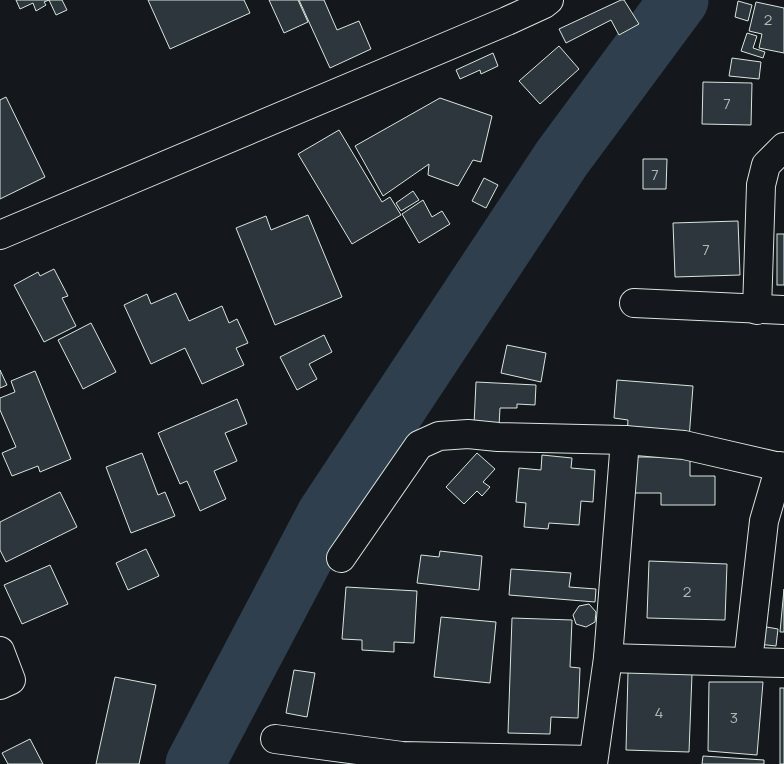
<svg xmlns="http://www.w3.org/2000/svg" width="784" height="764" font-family="Manrope,sans-serif">
  <rect width="100%" height="100%" fill="#14181c"/>
  <g fill="none" stroke-linecap="round" stroke-linejoin="round">
    <path stroke="#2f3f4d" stroke-width="59" d="M195 764 326 515 562 158 679 0"/>
  </g>
  <g fill="#2c363c" stroke="#d8e6dc">
    <path d="M16 0H62L67 10 56 15 49 0 44 2 46 5 36 11 33 3 20 9Z"/>
    <path d="M148 0H244L250 13 170 49Z"/>
    <path d="M269 0H298L308 22 284 33Z"/>
    <path d="M299 0H324L337 30 359 21 371 49 330 68Z"/>
    <path d="M621 0H624L639 24 619 35 611 20 566 43 559 29Z"/>
    <path d="M738 1 752 5 748 21 735 17Z"/>
    <path d="M756 2 784 8V53L759 48 762 34 749 31Z"/>
    <path d="M747 33 757 36 753 48 765 52 763 58 741 51Z"/>
    <path d="M559 46 579 69 540 104 519 81Z"/>
    <path d="M493 53 498 66 481 74 480 70 460 79 456 70Z"/>
    <path d="M732 58 761 62 759 79 729 76Z"/>
    <path d="M703 82 752 83 751 125 702 124Z"/>
    <path d="M6 97 45 177 0 199V100Z"/>
    <path d="M440 98 492 116 481 162 473 160 458 186 428 175 429 164 383 196 355 146Z"/>
    <path d="M339 130 382 202 390 197 401 215 352 244 298 154Z"/>
    <path d="M643 159H667L666 189H643Z"/>
    <path d="M484 178 498 185 486 208 472 201Z"/>
    <path d="M413 191 419 200 401 211 396 203Z"/>
    <path d="M423 200 432 217 442 211 450 224 419 243 402 214Z"/>
    <path d="M308 215 342 297 275 325 236 228 266 216 271 230Z"/>
    <path d="M738 221 740 275 675 277 673 223Z"/>
    <rect x="777" y="234" width="7" height="51"/>
    <path d="M54 269 68 296 62 298 76 326 44 342 14 285 38 272 40 276Z"/>
    <path d="M176 293 189 321 222 306 229 323 237 319 248 343 236 348 244 365 202 384 185 348 151 364 124 305 147 294 151 304Z"/>
    <path d="M91 323 116 372 83 389 58 340Z"/>
    <path d="M324 335 332 352 309 364 317 379 297 390 280 357Z"/>
    <path d="M507 345 546 353 541 382 501 373Z"/>
    <path d="M0 370 7 385 0 388Z"/>
    <path d="M35 371 71 459 40 472 38 466 12 476 2 453 16 447 0 410V398L15 392 11 381Z"/>
    <path d="M617 380 693 386 689 439 627 434 628 420 614 418Z"/>
    <path d="M476 382 536 385 535 405 517 404V408H500L499 426 474 425Z"/>
    <path d="M237 399 247 424 225 433 237 461 214 471 226 499 200 511 187 481 180 484 158 433Z"/>
    <path d="M142 453 158 495 165 492 175 516 131 533 106 467Z"/>
    <path d="M477 453 495 469 483 482 490 487 482 496 477 491 464 504 446 487Z"/>
    <path d="M542 455 572 458 571 468 595 470 593 502 581 501 579 525 549 523 548 529 524 527 526 503 516 502 519 468 541 470Z"/>
    <path d="M631 457H690V476H715V505H661V493H630Z"/>
    <path d="M60 492 77 527 6 562 0 550V522Z"/>
    <path d="M146 549 159 576 128 590 116 563Z"/>
    <path d="M440 551 482 556 479 590 417 583 421 555 439 557Z"/>
    <path d="M649 561 727 564 725 620 647 618Z"/>
    <path d="M50 565 68 604 22 624 4 585Z"/>
    <path d="M511 569 571 573 569 587 596 589 595 602 509 595Z"/>
    <path d="M346 587 417 591 414 643 394 642V652L362 650V640L342 639Z"/>
    <path d="M784 589V632H780Z"/>
    <path d="M589 604 596 612 595 622 586 627 576 624 573 615 579 606Z"/>
    <path d="M441 617 496 622 490 683 434 677Z"/>
    <path d="M512 618 572 620 570 667 580 668 578 718 551 717 550 734 508 733Z"/>
    <path d="M761 626 778 629 776 646 758 644Z"/>
    <path d="M294 670 315 673 307 717 286 713Z"/>
    <path d="M628 672 692 674 689 752 626 750Z"/>
    <path d="M115 677 156 685 139 764H96Z"/>
    <path d="M709 682H763L757 755 708 751Z"/>
    <rect x="780" y="688" width="4" height="76"/>
    <path d="M30 739 43 764H8L2 753Z"/>
    <path d="M703 756 764 760V764H702Z"/>
  </g>
  <g fill="none" stroke-linecap="round" stroke-linejoin="round">
    <g stroke="#d8e6dc" stroke-width="30">
      <g id="street">
        <path d="M0 235 507 21 544 4 549 0"/>
        <path d="M634 303 784 310"/>
        <path d="M757 310 761 185 766 165 784 147"/>
        <path d="M341 558 419 445 439 436 468 434 498 437 625 440 684 445 784 468"/>
        <path d="M0 651 11 680 0 685"/>
        <path d="M608 658 784 663"/>
        <path d="M748 662 764 521 780 466"/>
        <path d="M275 739 402 756 593 760"/>
        <path d="M593 764 608 658 625 440"/>
      </g>
    </g>
    <use href="#street" stroke="#14181c" stroke-width="28"/>
  </g>
  <g text-anchor="middle" dominant-baseline="central" stroke-width="4" stroke-linejoin="round" paint-order="stroke">
    <g font-size="15" fill="#adbab4">
      <text x="768" y="19">2</text>
      <text x="727" y="103">7</text>
      <text x="655" y="174">7</text>
      <text x="706" y="249">7</text>
      <text x="687" y="591">2</text>
      <text x="659" y="712">4</text>
      <text x="734" y="717">3</text>
    </g>
  </g>
</svg>
